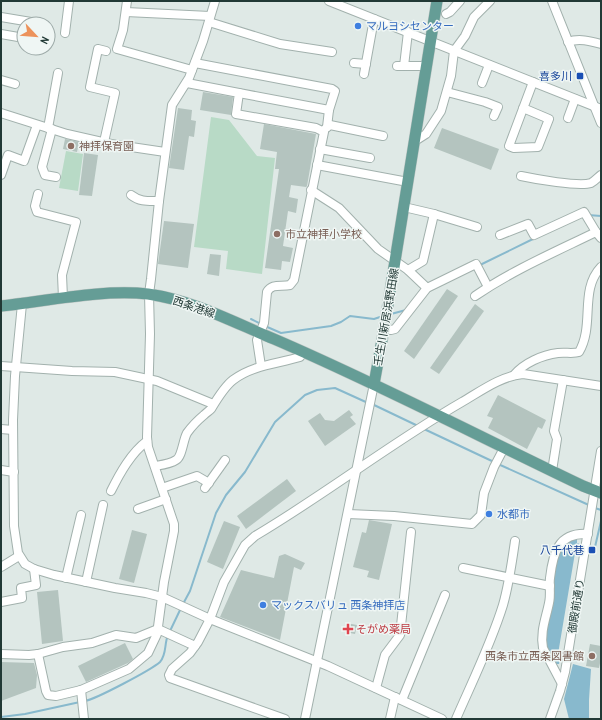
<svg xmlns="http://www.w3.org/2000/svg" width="602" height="720" viewBox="0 0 602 720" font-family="'Archivo Narrow','Noto Sans JP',sans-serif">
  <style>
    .green { fill: #b8dac6 }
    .water { fill: #88b9cd }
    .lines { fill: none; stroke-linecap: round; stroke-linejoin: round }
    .stream { stroke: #88b9cd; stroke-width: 2 }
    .building { fill: #b4c4bf }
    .minor-casing { stroke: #a2b1ad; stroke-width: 10 }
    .major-casing { stroke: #bcc4c2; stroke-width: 12 }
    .minor { stroke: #fff; stroke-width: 8 }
    .major { stroke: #659d96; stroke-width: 11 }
    .shop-dot { fill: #3f7fe0; stroke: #eff6f4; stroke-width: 1.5 }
    .transit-dot { fill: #1a4fb4; stroke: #eff6f4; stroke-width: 1.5 }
    .education-dot { fill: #8d6e63; stroke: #eff6f4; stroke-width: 1.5 }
    .health-dot { fill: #e0444e; stroke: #eff6f4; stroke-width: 1.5 }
    .labels { text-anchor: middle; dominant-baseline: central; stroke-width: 3; stroke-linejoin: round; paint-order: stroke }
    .shop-label { font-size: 11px; fill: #366cbe; stroke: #eff6f4; text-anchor: start }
    .transit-label { font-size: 11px; fill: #164399; stroke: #eff6f4; text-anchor: end }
    .education-label { font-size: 11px; fill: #785e54; stroke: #eff6f4; text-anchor: start }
    .street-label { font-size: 11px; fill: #213935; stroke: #eff6f4 }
    .health-label { font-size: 11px; fill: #be3a42; stroke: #eff6f4; text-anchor: start }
  </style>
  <rect width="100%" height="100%" fill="#dfe9e6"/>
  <g class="green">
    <polygon points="211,117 229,120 257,156 275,158 262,274 226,269 228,251 194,247"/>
    <polygon points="66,151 83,154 78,191 59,188"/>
  </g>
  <g class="water">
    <polygon points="572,539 577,539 577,543 580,544 580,547 576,547 557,660 560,661 559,664 555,664 546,644 546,633 554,601 554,575 559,554 563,546"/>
    <polygon points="573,664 591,669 589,700 589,719 569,719 564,699"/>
  </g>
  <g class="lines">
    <g class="stream">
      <polyline points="588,215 601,216"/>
      <polyline points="480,265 535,238"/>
      <polyline points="391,314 406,310"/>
      <polyline points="251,319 261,324"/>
      <polyline points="265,326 281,333 331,326 341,322 350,316 374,319 383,316"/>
      <polyline points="372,404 418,426"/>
      <polyline points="424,429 494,462"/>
      <polyline points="498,464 591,506"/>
      <polyline points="595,508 601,510"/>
      <polyline points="588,546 595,547 601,521"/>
      <polyline points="183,604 190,591 216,513 226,495 245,472 275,422 305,395 317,390 335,388 368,403"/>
      <polyline points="170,631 181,608"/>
      <path d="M85 701C96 699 151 670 160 662 167 654 164 644 168 635"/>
      <polyline points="1,717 25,714 80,702"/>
    </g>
  </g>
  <g class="building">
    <polygon points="203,92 233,97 231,115 200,110"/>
    <polygon points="178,108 192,110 191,120 196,121 194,137 189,136 184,170 169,168"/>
    <polygon points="264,124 316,134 307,186 306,187 291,185 289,197 298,199 296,213 288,211 283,246 293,248 290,262 282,261 281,270 265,268 279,169 275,169 277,152 260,149"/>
    <polygon points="442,128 499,149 491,170 434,148"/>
    <polygon points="65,139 79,142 77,152 63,149"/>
    <polygon points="84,153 98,155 92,196 79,195"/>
    <polygon points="164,221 194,224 188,268 158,264"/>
    <polygon points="210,254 221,255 219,276 207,274"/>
    <polygon points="447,289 458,296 414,359 404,351"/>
    <polygon points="475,304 484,311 439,374 430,368"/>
    <polygon points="498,395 546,420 542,429 538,427 527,449 488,428 493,418 487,416"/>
    <polygon points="349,410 353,415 350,417 356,424 325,446 308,421 320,413 325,420 334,421"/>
    <polygon points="287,479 296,491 246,529 237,516"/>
    <polygon points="369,520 392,524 379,580 367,577 369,571 353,567 362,532 366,533"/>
    <polygon points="224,521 240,527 223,569 207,562"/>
    <polygon points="132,530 147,534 134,583 119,579"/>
    <polygon points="285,554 305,563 301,570 294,567 280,640 220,617 241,570 274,578 279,556"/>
    <polygon points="58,590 63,641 42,644 37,592"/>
    <polygon points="346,623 357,625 355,634 345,632"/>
    <polygon points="125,643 133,659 128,663 86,682 78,666"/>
    <polygon points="590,644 601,646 601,658 599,668 586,666"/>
    <polygon points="1,662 34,663 37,675 36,688 1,701"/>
  </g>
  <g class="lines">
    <g class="minor-casing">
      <g id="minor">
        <polyline points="127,1 123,30 117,49 192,70"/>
        <polyline points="329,1 601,109"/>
        <polyline points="552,1 601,123"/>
        <polyline points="126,12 210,16"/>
        <polyline points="446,14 450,12 460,1"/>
        <polyline points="1,17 31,22 31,24"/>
        <polyline points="209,22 280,44 332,52"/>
        <polyline points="65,33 69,1"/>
        <polyline points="1,34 24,38"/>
        <path d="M568 42C579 38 590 41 601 44"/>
        <polyline points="195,63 332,89 335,91 329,110 327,127"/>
        <polyline points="354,63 366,64"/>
        <polyline points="397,66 427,66"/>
        <polyline points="404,66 408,32"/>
        <polyline points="364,74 374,19"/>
        <polyline points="1,80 15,84"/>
        <path d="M187 83 239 93 236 114 316 128 324 132 294 280 290 285C281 287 272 283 267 292L264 323 257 340 261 366"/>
        <polyline points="482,83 489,65"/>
        <polyline points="447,92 485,102 498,107 494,116"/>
        <polyline points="239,93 329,110"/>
        <polyline points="523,108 549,119 538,147 514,148 509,146 533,82"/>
        <polyline points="1,113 67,134 111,144 165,152"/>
        <polyline points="568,118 575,99"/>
        <polyline points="48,128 58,73"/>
        <polyline points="52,129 42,167 45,175 56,177"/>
        <polyline points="325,129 330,125 383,136"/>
        <polyline points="415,141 426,134 441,111 451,76 454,51 465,36 474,17 490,1"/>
        <polyline points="104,142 115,93 90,87 98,49 106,51"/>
        <polyline points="320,149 370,158"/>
        <polyline points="317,165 408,182"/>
        <polyline points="1,175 8,155 24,161 37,125"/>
        <path d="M521 176C535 179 579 187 591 183 595 181 598 177 601 175"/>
        <polyline points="311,190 339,208 378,249 408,270 427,288"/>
        <polyline points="38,194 35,206 37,212 76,222 62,275 63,298"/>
        <path d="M131 195C140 202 148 201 159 201"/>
        <polyline points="404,207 434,214 477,227"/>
        <polyline points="500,235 528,224 534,235 584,212 596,232 601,238"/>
        <polyline points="408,270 423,261 434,214"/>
        <path d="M475 296C513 270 555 252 596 232"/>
        <polyline points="22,304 15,376 13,420 14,526 18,553 25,564 34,569 54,575 115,588 146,593 162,597 210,619 328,666 442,719"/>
        <polyline points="384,329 391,330 395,329 427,288 476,264 488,287"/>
        <polyline points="1,366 72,371 115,372 157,381 213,404"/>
        <path d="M514 375C524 363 542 355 558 353 565 352 573 354 579 352 595 325 579 290 601 267"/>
        <polyline points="1,429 13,430"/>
        <path d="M155 466C161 465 170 464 176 460 182 457 183 440 187 433 192 426 198 420 204 415 206 413 209 411 211 409 217 399 224 387 233 380 253 365 277 364 300 357L303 352"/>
        <polyline points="1,470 14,472"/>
        <polyline points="552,471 557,439 554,431 563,380"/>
        <polyline points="162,488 197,476 209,483"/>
        <polyline points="205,488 225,460"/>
        <path d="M111 491C120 473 131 453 147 441"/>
        <polyline points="138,509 166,499"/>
        <polyline points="348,514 394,516 472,524 481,515 484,493 494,467 504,448"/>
        <polyline points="1,567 19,556"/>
        <polyline points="463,568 550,586"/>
        <polyline points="66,578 81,515"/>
        <polyline points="86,582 103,505"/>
        <polyline points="1,602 22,598 21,588 36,585 34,569"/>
        <polyline points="1,654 29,655 38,654 63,647 92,643 116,635 136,638 158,629 195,646"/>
        <polyline points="38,654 46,691 48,695 56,696 81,690 129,669 148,653 157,634 164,582 174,531 174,524 148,447 147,437 150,334 149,294 151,279 159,201 172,105 189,78 203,41 215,1"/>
        <path d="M562 684 543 648C540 632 546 618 549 603 551 595 549 586 550 578 553 553 558 532 588 534"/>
        <polyline points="376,688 385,655 400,635 411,532"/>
        <polyline points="81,690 84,719"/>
        <polyline points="402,700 445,595"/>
        <path d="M285 719 170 678 169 675 172 669 190 653 198 642 210 619 224 582 245 545 255 536C326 494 391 443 462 402 481 391 501 376 523 374L601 386"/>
        <polyline points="305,719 374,384"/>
        <polyline points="390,719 395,697"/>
        <path d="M456 719C472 682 491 644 503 605 509 584 512 562 515 541"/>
        <polyline points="550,719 560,691 565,672 601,451"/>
      </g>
    </g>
    <g class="major-casing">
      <g id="major">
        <path d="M1 306C47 301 102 289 148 294 192 300 233 322 274 339 379 384 480 437 583 486L601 493"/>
        <polyline points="374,384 384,329 437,1"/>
      </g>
    </g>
    <use href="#minor" class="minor"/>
    <use href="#major" class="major"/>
  </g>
  <g class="shop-dot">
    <circle cx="358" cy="26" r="4"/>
    <circle cx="489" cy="514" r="4"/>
    <circle cx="263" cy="605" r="4"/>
  </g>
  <g class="transit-dot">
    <rect x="576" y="72" width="8" height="8" rx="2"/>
    <rect x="588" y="546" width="8" height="8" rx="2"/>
  </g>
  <g class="education-dot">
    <circle cx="71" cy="146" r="4"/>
    <circle cx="277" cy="234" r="4"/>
    <circle cx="592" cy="656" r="4"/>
  </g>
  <path class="health-dot" d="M346 623h4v4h4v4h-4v4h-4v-4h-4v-4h4z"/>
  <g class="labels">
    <g class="shop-label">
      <text x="366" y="26">マルヨシセンター</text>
      <text x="497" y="514">水都市</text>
      <text x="271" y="605">マックスバリュ 西条神拝店</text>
    </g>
    <g class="transit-label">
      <text x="572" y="76">喜多川</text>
      <text x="584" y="550">八千代巷</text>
    </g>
    <g class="education-label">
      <text x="79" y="146">神拝保育園</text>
      <text x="285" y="234">市立神拝小学校</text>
      <text x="584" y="656" text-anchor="end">西条市立西条図書館</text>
    </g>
    <g class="street-label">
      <text transform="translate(194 307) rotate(19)">西条港線</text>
      <text transform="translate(386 317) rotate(-80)">壬生川新居浜野田線</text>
      <text transform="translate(576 606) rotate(-81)">御殿前通り</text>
    </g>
    <g class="health-label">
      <text x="356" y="629">そがめ薬局</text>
    </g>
  </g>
  <rect width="602" height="720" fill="none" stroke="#213935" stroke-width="4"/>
  <g transform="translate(36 36) rotate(116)"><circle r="19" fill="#eff6f4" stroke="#9daaa8"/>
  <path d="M0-3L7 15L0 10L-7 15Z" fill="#ec925b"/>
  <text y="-6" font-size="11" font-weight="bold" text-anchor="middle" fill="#213935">N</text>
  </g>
</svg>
